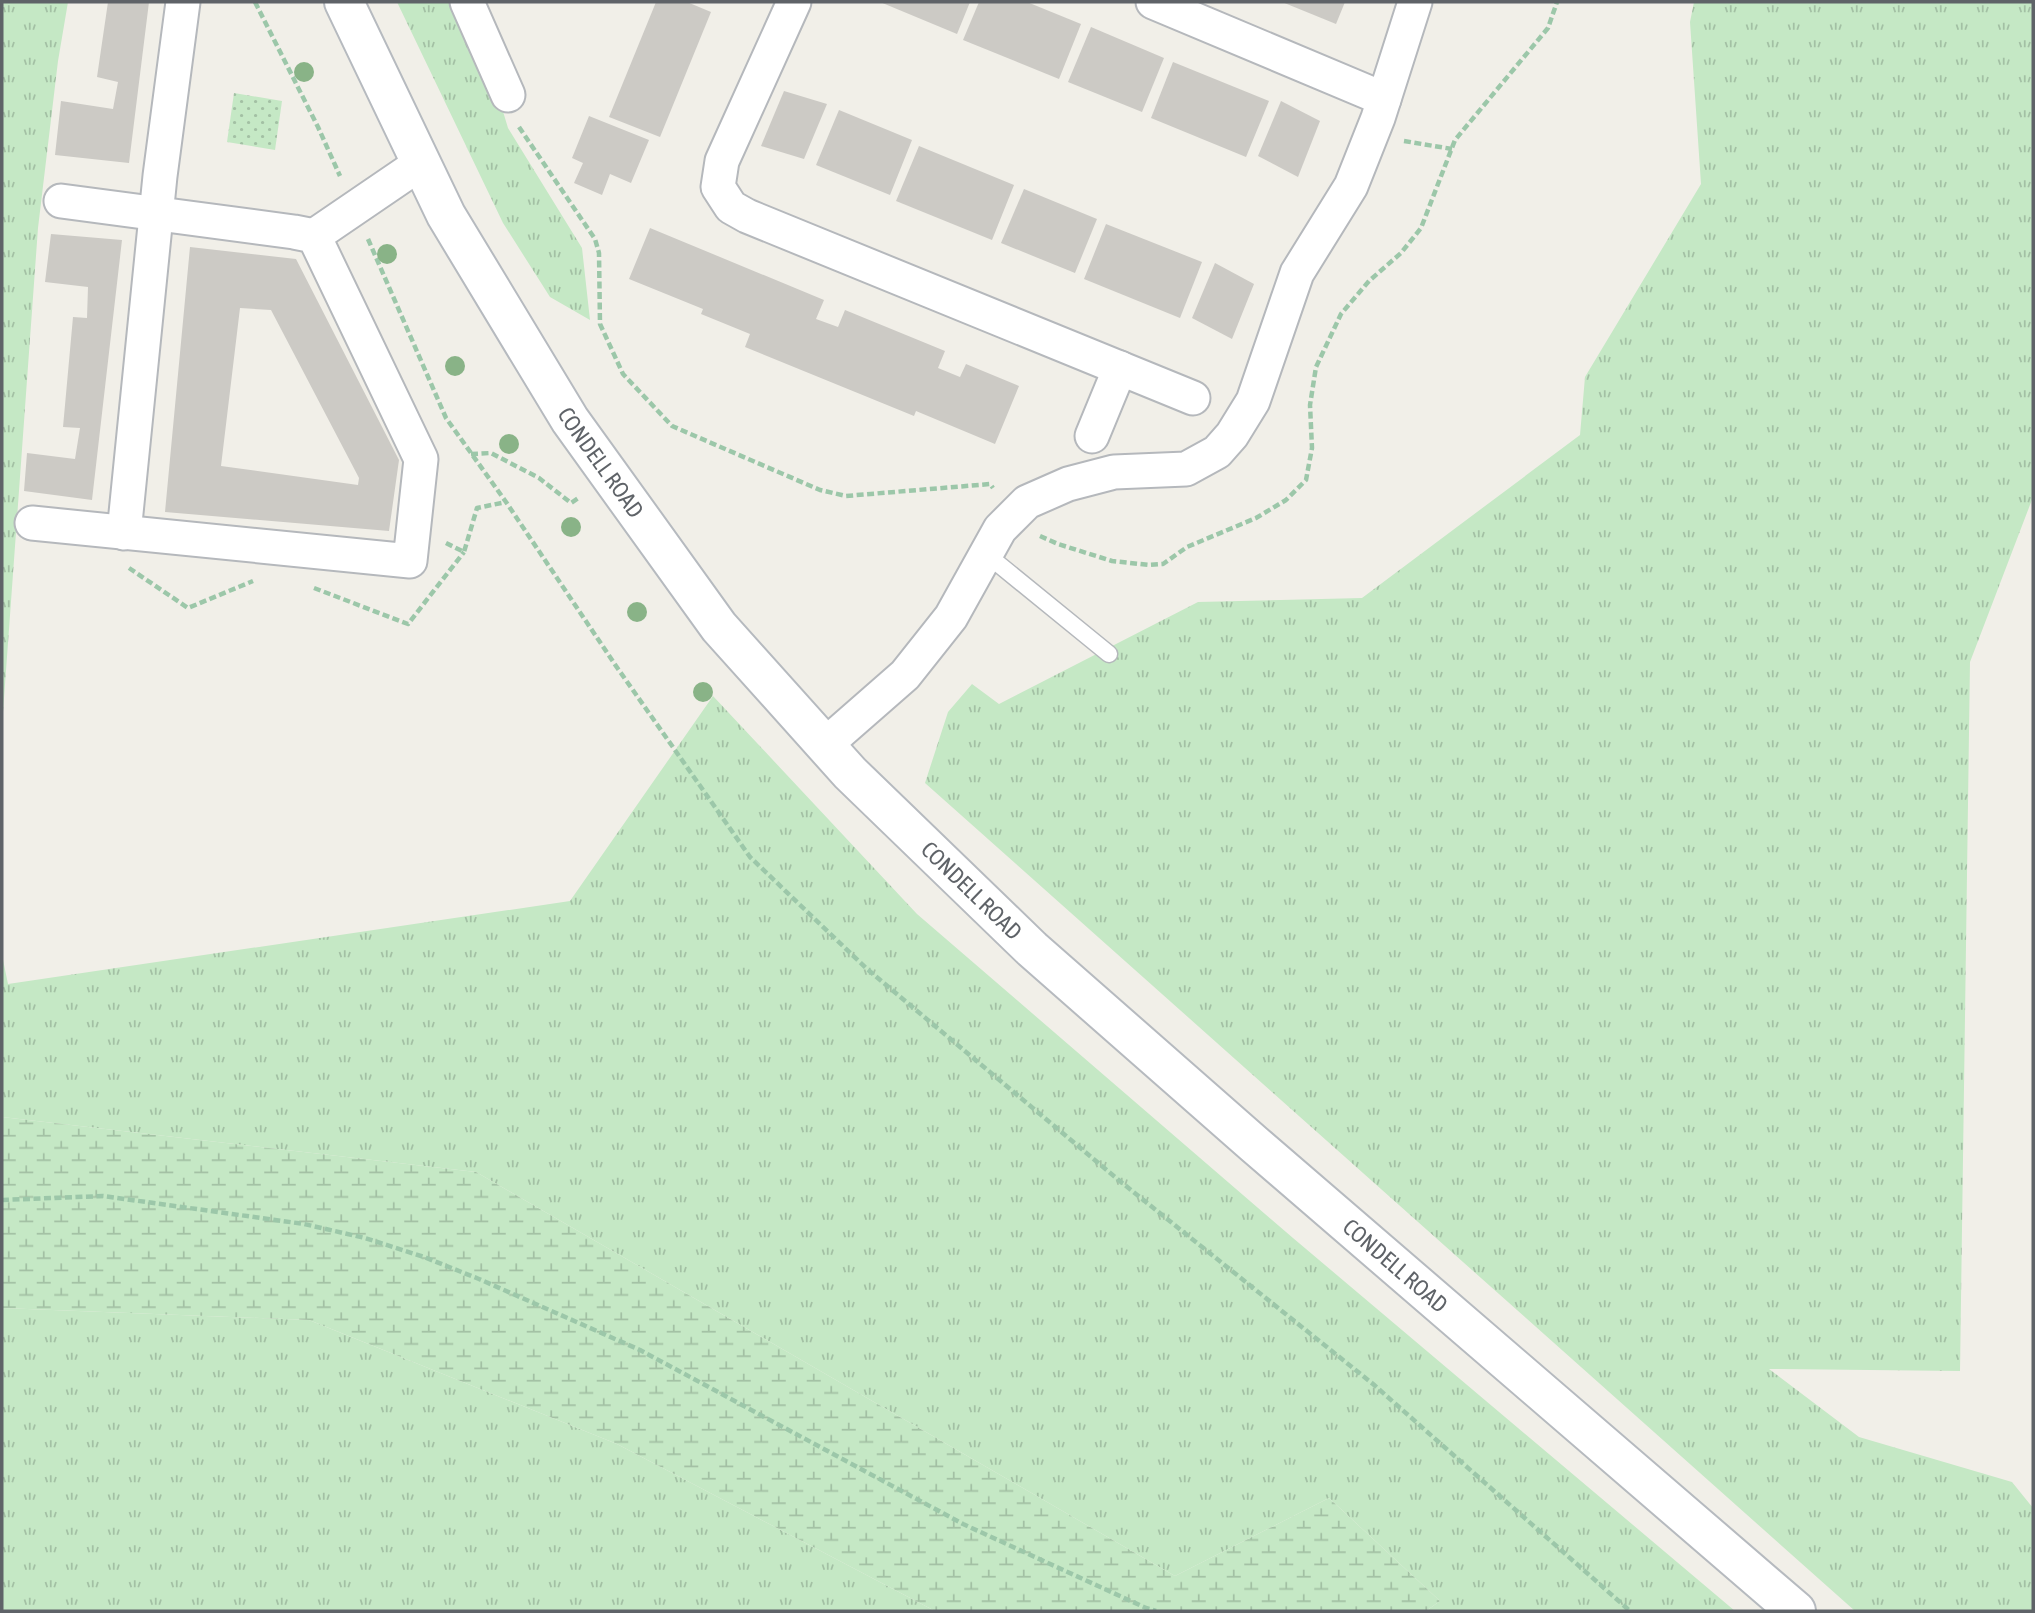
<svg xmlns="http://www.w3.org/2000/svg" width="2035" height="1613" viewBox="0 0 2035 1613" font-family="'Asap Condensed',sans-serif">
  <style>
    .grass { fill: url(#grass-tufts) }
    .wetland { fill: url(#wetland-marsh) }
    .park { fill: url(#park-dots) }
    .building { fill: #cccac5; fill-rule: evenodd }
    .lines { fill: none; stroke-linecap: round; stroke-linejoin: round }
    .service-casing { stroke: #b5b8bc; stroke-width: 19 }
    .minor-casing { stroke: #b5b8bc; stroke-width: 37 }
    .secondary-casing { stroke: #b6babf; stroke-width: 42 }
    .path { stroke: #9cc7a9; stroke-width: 4.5; stroke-dasharray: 7 3.5; stroke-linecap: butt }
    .service { stroke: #fff; stroke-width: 16 }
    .minor { stroke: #fff; stroke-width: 33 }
    .secondary { stroke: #fff; stroke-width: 38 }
    .tree { fill: #89b387 }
    .labels { text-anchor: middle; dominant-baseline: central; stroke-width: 5; stroke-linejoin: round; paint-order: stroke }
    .street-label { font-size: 23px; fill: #5f6368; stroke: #fff }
  </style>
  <defs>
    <pattern id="grass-tufts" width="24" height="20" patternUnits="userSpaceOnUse" patternTransform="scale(1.75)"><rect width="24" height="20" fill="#c5e8c5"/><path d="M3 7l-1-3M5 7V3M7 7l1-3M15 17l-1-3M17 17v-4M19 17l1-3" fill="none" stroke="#a3c0a4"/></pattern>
    <pattern id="wetland-marsh" width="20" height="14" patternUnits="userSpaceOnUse" patternTransform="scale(1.75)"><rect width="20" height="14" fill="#c5e8c5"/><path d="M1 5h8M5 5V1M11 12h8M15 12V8" fill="none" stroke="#a3c0a4"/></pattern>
    <pattern id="park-dots" width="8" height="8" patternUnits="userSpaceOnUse" patternTransform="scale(1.75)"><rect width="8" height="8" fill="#c5e8c5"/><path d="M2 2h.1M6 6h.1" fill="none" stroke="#a3c0a4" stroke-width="1.8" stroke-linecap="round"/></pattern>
  </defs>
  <rect width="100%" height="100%" fill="#f1efe8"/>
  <g class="grass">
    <polygon points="2,2 68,2 58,61 38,228 2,726"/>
    <polygon points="397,2 470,2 508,128 582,248 590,320 550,297 503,223"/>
    <polygon points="1694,2 2033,2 2033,497 1970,662 1960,1371 1769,1369 1859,1437 2012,1482 2033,1508 2033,1611 1855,1611 925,783 948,712 972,684 999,704 1198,602 1362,598 1580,435 1585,377 1701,184 1690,22"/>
    <polygon points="713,696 917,914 1293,1238 1735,1611 1426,1611 1440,1601 1329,1498 1175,1576 476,1172 2,1117 2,955 8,984 570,901"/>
    <polygon points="2,1308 309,1320 617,1444 935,1611 2,1611"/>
  </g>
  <polygon class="wetland" points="2,1117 476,1172 1175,1576 1329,1498 1440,1601 1426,1611 935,1611 617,1444 309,1320 2,1308"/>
  <polygon class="park" points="234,93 282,101 275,150 227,142"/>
  <g class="building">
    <polygon points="108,2 149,2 129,163 55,155 61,101 113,109 118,82 97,77"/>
    <polygon points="656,2 687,2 711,12 660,137 609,117"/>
    <polygon points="880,2 970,2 957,34"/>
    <polygon points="979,2 1027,2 1081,24 1059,79 963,40"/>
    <polygon points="1282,2 1345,2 1336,24"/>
    <polygon points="1091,27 1164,58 1142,112 1068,82"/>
    <polygon points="1173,62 1269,101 1246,157 1151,118"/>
    <polygon points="784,91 827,104 804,159 761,146"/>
    <polygon points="1281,101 1320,121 1298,177 1258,156"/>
    <polygon points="839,110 912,140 890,195 816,165"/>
    <polygon points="589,116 649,140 631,183 610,174 602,195 574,183 583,163 572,158"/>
    <polygon points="919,146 1014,185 992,240 896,201"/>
    <polygon points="1024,189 1097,219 1075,273 1001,243"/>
    <polygon points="1106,224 1202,262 1180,318 1084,279"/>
    <polygon points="650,228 824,300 816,319 838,327 845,310 945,351 938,368 960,377 966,364 1019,386 995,444 916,411 914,416 745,347 750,334 701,314 703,309 629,279"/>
    <polygon points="51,234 122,240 92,500 24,491 27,453 75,459 80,428 63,427 73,317 87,318 88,287 45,282"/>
    <path d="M190 247 296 259 399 460 389 531 165 512ZM240 308 271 310 359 478 358 485 221 466Z"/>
    <polygon points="1215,263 1254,284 1232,339 1192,318"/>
  </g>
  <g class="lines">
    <g class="service-casing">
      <polyline id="service" points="985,553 1109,654"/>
    </g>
    <g class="minor-casing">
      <g id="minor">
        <polyline points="467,2 508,95"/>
        <polyline points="794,2 722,161 718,187 731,207 747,216 1193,398"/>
        <polyline points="1153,2 1384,99"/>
        <polyline points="314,236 421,163"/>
        <polyline points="1092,436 1120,368"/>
        <polyline points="32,523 410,561 421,459 314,236 294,232 61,201"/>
        <polyline points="124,533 160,176 183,2"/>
        <polyline points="825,745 905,675 951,617 1000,529 1027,502 1068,484 1114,472 1186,469 1217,452 1232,435 1253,401 1297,273 1351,186 1378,118 1415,2"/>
      </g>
    </g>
    <g class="secondary-casing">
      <g id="secondary">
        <path id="s1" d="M344 2 446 215 570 420 719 627 850 773 1032 949 1254 1144 1796 1611"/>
      </g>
    </g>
    <g class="path">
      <polyline points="255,2 318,127 340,176"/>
      <polyline points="519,127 595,239 599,253 600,324 623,374 672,426 820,490 846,496 990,484 993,488"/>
      <polyline points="1404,141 1452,149"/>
      <polyline points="368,239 446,418 506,502 616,666 750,857 867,969 1121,1182 1373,1384 1630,1611"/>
      <polyline points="471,454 491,453 539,478 571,503 580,497"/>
      <polyline points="1040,536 1058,544 1112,561 1149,565 1163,564 1187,547 1256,518 1286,500 1306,480 1312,448 1310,405 1316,367 1341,314 1369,281 1401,253 1421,228 1455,140 1548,28 1557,2"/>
      <polyline points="446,543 464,552 477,508 506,502"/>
      <polyline points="129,568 188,608 253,581"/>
      <polyline points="314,588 408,624 464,552"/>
      <polyline points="2,1200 103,1196 304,1224 365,1238 424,1257 479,1279 640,1350 963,1524 1146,1608 1156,1611"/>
    </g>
    <use href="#service" class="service"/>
    <use href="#minor" class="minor"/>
    <use href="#secondary" class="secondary"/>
  </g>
  <g class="tree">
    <circle cx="304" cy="72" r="10"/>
    <circle cx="387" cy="254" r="10"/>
    <circle cx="455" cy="366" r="10"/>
    <circle cx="509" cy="444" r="10"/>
    <circle cx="571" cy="527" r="10"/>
    <circle cx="637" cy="612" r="10"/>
    <circle cx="703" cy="692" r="10"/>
  </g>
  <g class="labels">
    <g class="street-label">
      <text stroke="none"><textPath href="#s1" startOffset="528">CONDELL ROAD</textPath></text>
      <text stroke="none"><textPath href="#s1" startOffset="1096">CONDELL ROAD</textPath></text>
      <text stroke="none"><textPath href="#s1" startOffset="1662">CONDELL ROAD</textPath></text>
    </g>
  </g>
  <rect width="2035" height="1613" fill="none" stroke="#5f6368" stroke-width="7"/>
</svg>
